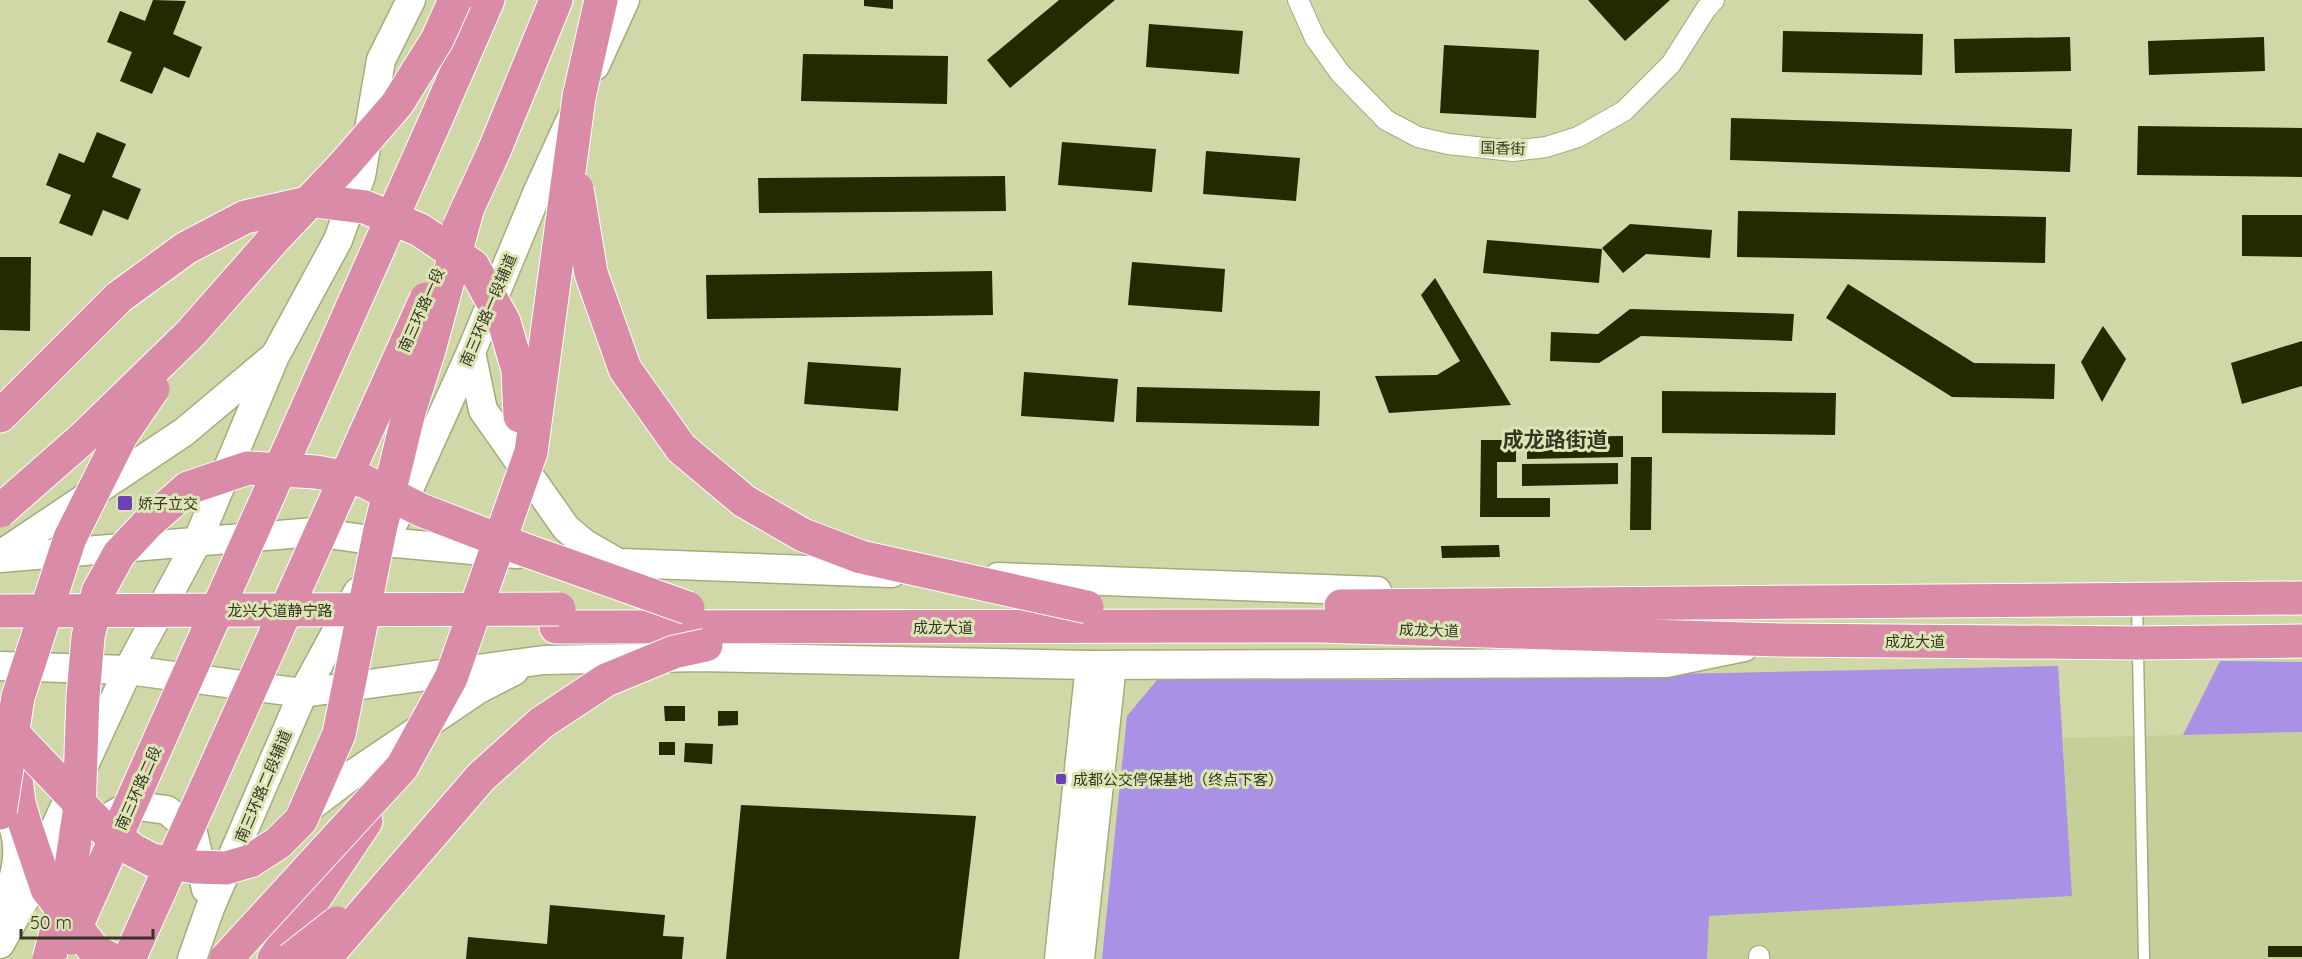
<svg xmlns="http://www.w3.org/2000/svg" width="2302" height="959" viewBox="0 0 2302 959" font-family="Quicksand,'Noto Sans SC',sans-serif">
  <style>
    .built { fill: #c5cf97 }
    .green { fill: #a992e5 }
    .building { fill: #242900 }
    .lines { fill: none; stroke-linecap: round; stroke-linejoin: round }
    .lane-casing { stroke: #a4ab7d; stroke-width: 13 }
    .street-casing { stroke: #a4ab7d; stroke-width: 22 }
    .secondary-casing { stroke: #a4ab7d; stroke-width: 31 }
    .highway-casing { stroke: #fff; stroke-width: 35 }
    .lane { stroke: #fff; stroke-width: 10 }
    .street { stroke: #fff; stroke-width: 20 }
    .secondary { stroke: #fff; stroke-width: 28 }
    .highway { stroke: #d98ba8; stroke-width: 33 }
    .highway-bridge-casing { stroke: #fff; stroke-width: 35; stroke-linecap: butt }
    .highway-bridge { stroke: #d98ba8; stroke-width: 33 }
    .poi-dot { fill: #6b40b8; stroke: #dde5b5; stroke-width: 2 }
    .labels { text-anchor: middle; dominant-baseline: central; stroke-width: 6; stroke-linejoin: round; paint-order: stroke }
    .street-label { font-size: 15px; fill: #343724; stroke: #dde5b5 }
    .poi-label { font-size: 15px; fill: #343724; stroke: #dde5b5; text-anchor: start }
    .district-label { font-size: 21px; font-weight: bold; fill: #343724; stroke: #dde5b5 }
  </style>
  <rect width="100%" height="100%" fill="#d0d8a8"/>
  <polygon class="built" points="2302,732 2302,959 1707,959 1708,916 2072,896 2063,738"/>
  <g class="green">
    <polygon points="2220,661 2302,662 2302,732 2183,735"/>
    <polygon points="2058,666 2072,896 1709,916 1707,959 1102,959 1127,716 1157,680 1389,680"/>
  </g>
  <g class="building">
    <polygon points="153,0 186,1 173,34 202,47 189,78 164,67 152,94 120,81 132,52 107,42 120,11 145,21"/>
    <polygon points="864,0 893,0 893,9 864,6"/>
    <polygon points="1059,0 1115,0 1010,88 987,60"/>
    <polygon points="1588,0 1670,0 1625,41"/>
    <polygon points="1149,24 1243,31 1239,74 1146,67"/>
    <polygon points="1783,31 1923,34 1922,75 1782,72"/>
    <polygon points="2070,37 2071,71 1955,73 1954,39"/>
    <polygon points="2264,37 2265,71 2149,75 2148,41"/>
    <polygon points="1444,45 1539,50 1536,118 1440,113"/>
    <polygon points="803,54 948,56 947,104 801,101"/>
    <polygon points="1731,118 2072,129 2070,172 1730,160"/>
    <polygon points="2138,126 2302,128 2302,177 2137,175"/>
    <polygon points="97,132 126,144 112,177 141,189 128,220 103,210 92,236 59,223 71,195 46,185 59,153 84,163"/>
    <polygon points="1062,142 1156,149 1152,192 1058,185"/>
    <polygon points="1206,151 1300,158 1296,201 1203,194"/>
    <polygon points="1005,176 1006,211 759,213 758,178"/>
    <polygon points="1738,211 2046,217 2045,263 1737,257"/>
    <polygon points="2242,215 2302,215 2302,257 2242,256"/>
    <polygon points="1630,224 1712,230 1710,258 1646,254 1623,273 1602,248"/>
    <polygon points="1487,240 1602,249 1599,283 1483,273"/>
    <polygon points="0,257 31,257 30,331 0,330"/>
    <polygon points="1132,262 1225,269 1222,312 1128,305"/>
    <polygon points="992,271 993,315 707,319 706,275"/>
    <polygon points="1435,278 1511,405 1389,413 1375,376 1437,375 1460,361 1421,295"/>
    <polygon points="1848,284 1974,363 2055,364 2054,399 1952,397 1826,318"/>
    <polygon points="1630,309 1794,314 1792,341 1641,336 1599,363 1550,361 1551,332 1598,334"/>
    <polygon points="2103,326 2126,359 2102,402 2081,362"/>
    <polygon points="2302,341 2302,386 2242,404 2231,363"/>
    <polygon points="808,362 901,368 898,411 804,404"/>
    <polygon points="1024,372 1118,379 1114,422 1021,416"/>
    <polygon points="1137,387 1320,391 1319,426 1136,422"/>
    <polygon points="1662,391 1836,393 1835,435 1662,433"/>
    <polygon points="1623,436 1623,457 1527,459 1527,437"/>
    <polygon points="1481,440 1516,440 1516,462 1497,462 1497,498 1550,498 1550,517 1480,517"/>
    <polygon points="1631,457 1652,457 1651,530 1630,530"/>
    <polygon points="1618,463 1618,484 1522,486 1522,464"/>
    <polygon points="1499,545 1500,557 1442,558 1441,546"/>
    <polygon points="664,706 685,706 685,721 665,721"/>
    <polygon points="718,711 738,711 738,725 718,726"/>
    <rect x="659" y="742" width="16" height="13"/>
    <polygon points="685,743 713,744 712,764 684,762"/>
    <polygon points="741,805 976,816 959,959 726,959"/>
    <polygon points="550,905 665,915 663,936 684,937 682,959 466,959 468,937 547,944"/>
    <rect x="2268" y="946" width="34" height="11"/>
  </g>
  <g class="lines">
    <g class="lane-casing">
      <polyline id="lane" points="2137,602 2144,959"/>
    </g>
    <g class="street-casing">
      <g id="street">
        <polyline points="1298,0 1315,38 1340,73 1386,120 1418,137 1448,144 1513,151 1546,147 1578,137 1624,111 1671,64 1706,9 1714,0"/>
        <polyline points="1759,956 1759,959"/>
      </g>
    </g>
    <g class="secondary-casing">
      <g id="secondary">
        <polyline points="595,66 625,0"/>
        <polyline points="471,352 483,410 566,528 585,544 613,560"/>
        <polyline points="394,522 471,352 538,191 571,119"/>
        <polyline points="0,555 184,432 271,359"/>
        <polyline points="0,558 314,532 385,542 517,554"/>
        <polyline points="569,559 621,563 892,573"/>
        <polyline points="998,577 1377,591"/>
        <polyline points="0,666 128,670 303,693 544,660 699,657 1090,665 1666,663 1744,647"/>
        <polyline points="301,814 356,772 479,689 514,671"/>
        <polyline points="111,816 130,805 167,810 193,833 206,889"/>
        <path d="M3 916C12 883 26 851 10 819"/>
        <polyline points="0,944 34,883 42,856 128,670 197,542 275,356 338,240 361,176 381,60 411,0"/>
        <polyline points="192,959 210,908 303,693 358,592"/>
        <polyline points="1059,959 1090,665"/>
        <polyline points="1080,959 1112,665"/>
      </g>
    </g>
    <g class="highway-casing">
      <g id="highway">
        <polyline points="579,97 601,0"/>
        <polyline points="437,117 488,0"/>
        <polyline points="494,151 556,0"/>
        <polyline points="0,416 119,297"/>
        <polyline points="1341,606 2302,598"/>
        <polyline points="556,627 1320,626 1780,640 2138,643 2302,641"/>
        <polyline points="13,755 19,803 26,827"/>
        <polyline points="274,959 366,821"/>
      </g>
    </g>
    <use href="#lane" class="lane"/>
    <use href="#street" class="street"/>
    <use href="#secondary" class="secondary"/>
    <use href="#highway" class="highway"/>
    <g class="highway-bridge-casing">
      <g id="highway-bridge">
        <polyline points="577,189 591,273 625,369 681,448 744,501 803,535 861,557 1087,607"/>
        <polyline points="459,227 494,151"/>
        <polyline points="119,297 186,248 245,217 316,201 365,207 420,230 473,266 504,322 518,370 520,416"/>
        <polyline points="0,511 82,439 191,333 272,241 344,165 397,104 437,40 455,0"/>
        <polyline points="0,611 559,609"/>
        <polyline points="0,720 105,830 133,850 152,860 195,867 226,868 250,861 278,843 301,820 339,734 380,530 409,412 429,350 468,207"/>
        <polyline points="0,813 18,697 70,538 121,436 153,389"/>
        <polyline points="26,827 47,889 94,950 111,959"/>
        <polyline points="71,938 437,117"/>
        <polyline points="49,959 68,887 79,813 83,696 88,637 98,592 119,554 149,522 188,488 248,468 316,472 364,481 421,510 522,549 688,608"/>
        <polyline points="129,959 426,299"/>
        <polyline points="226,959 402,767 451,678 531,452 579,97"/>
        <polyline points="291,959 337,923"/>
        <polyline points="324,959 481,777 541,723 606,680 674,652 706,645"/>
      </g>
    </g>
    <use href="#highway-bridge" class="highway-bridge"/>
  </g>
  <g class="poi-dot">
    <rect x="117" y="495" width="16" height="16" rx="3"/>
    <rect x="1055" y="773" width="12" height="12" rx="3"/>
  </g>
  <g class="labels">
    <g class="street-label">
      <text transform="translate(1503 148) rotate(2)">国香街</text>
      <text transform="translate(421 310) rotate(-66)">南三环路一段</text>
      <text transform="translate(488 310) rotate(-67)">南三环路一段辅道</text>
      <text x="280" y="610">龙兴大道静宁路</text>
      <text x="943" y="627">成龙大道</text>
      <text transform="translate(1429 630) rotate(2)">成龙大道</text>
      <text x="1915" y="641">成龙大道</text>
      <text transform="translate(263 786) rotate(-67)">南三环路二段辅道</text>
      <text transform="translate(138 788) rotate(-66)">南三环路二段</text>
    </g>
    <g class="poi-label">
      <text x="138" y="503">娇子立交</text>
      <text x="1073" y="779">成都公交停保基地（终点下客）</text>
    </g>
    <g class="district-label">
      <text x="1555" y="439">成龙路街道</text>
    </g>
  </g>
  <path d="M21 929v9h132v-9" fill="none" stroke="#343724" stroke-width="3"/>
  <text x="30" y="929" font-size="18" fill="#343724" stroke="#dde5b5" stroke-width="4.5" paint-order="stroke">50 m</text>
</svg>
